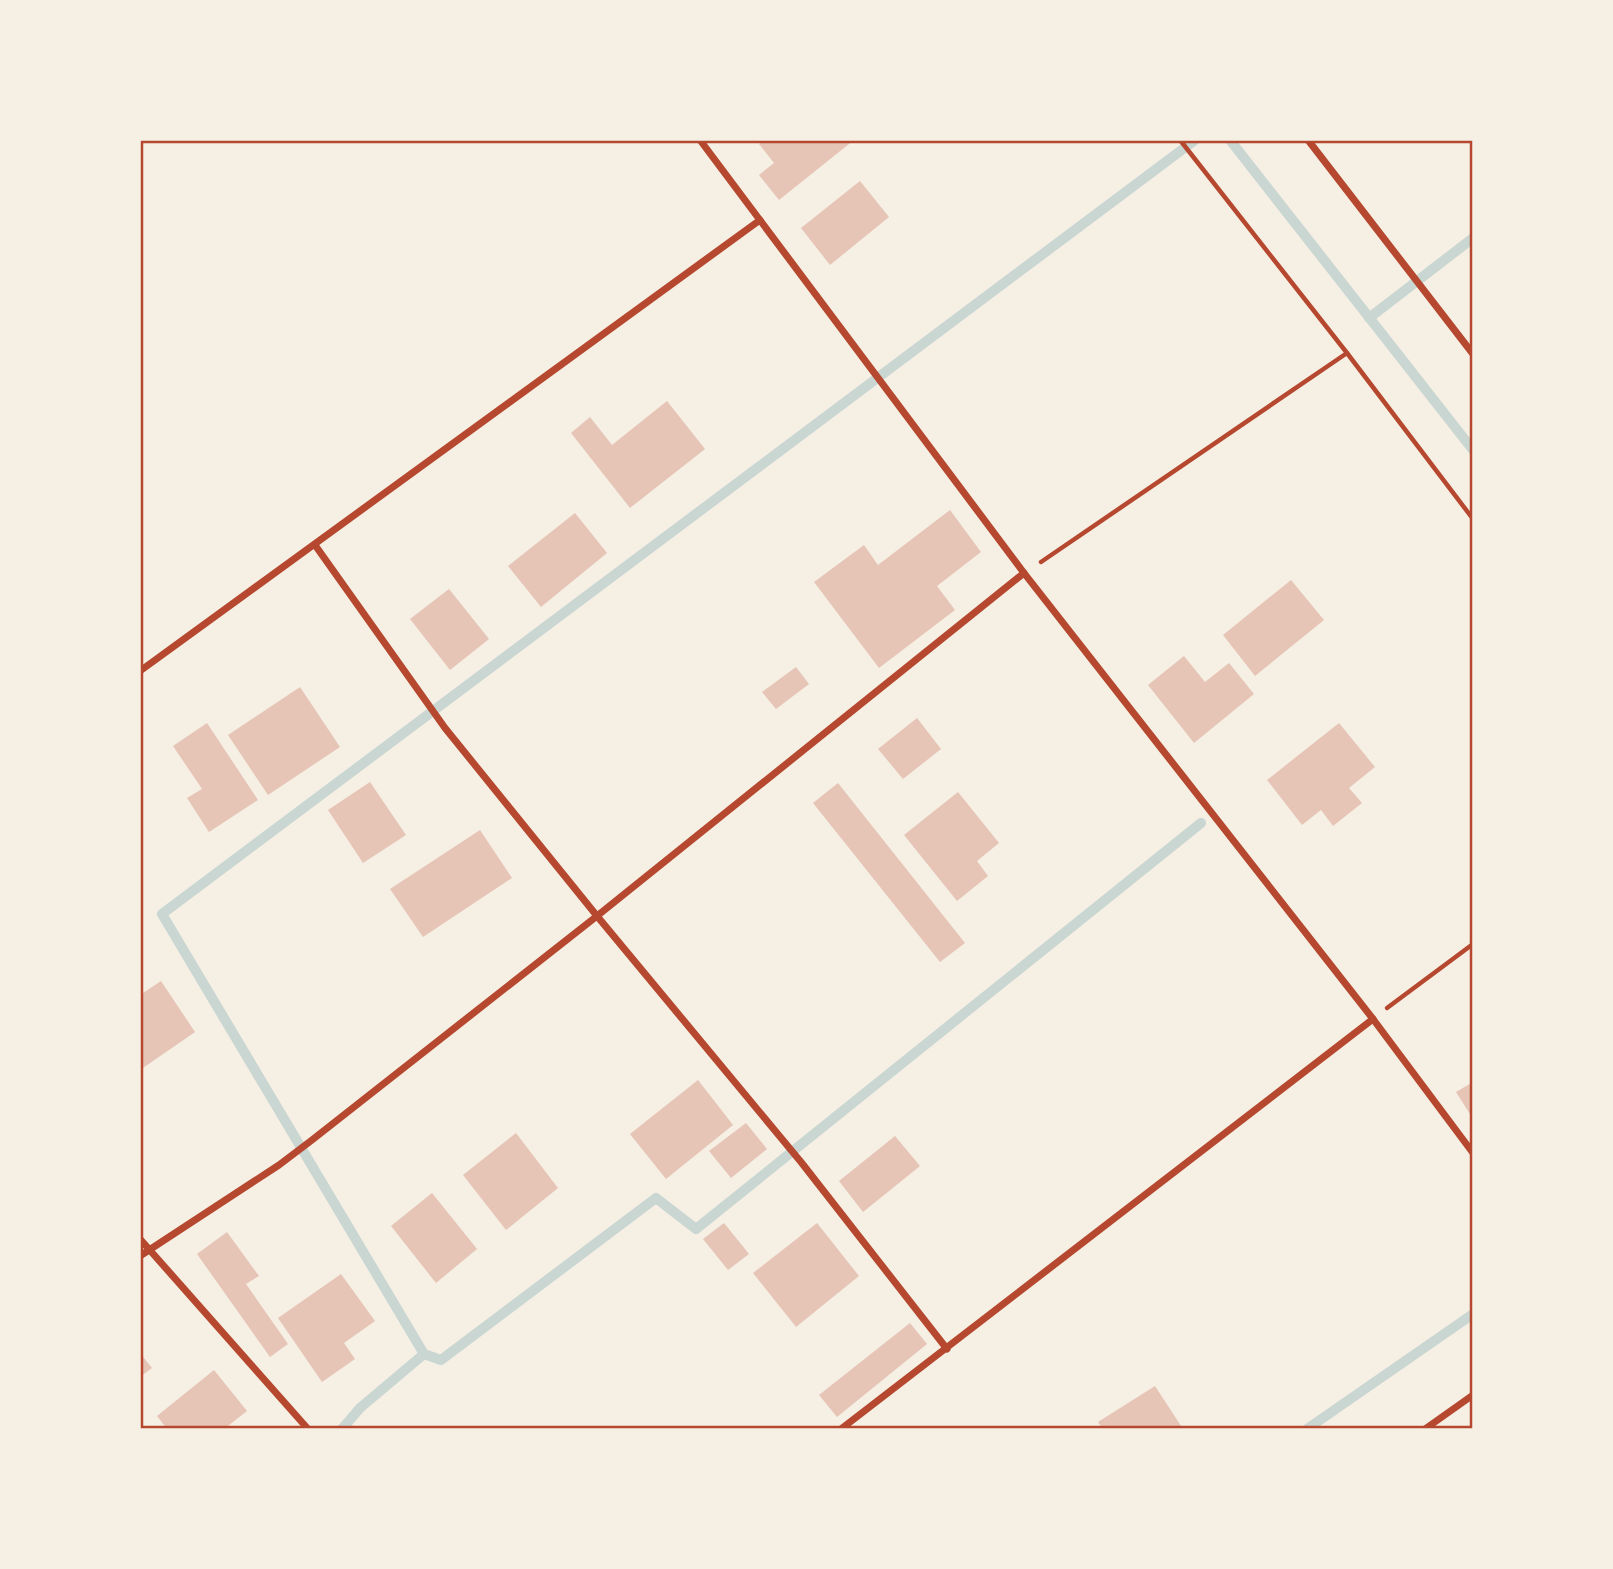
<svg xmlns="http://www.w3.org/2000/svg" width="1613" height="1569" viewBox="0 0 1613 1569" font-family="'Roboto Condensed',sans-serif">
  <style>
    .lines { fill: none; stroke-linecap: round; stroke-linejoin: round }
    .stream { stroke: #c9d6d2; stroke-width: 10 }
    .building { fill: #e6c5b7 }
    .path { stroke: #b5482f; stroke-width: 4.5 }
    .minor { stroke: #b5482f; stroke-width: 7 }
    .neatline { fill: none; stroke: #b5482f; stroke-width: 2.5 }
  </style>
  <rect width="100%" height="100%" fill="#f6efe4"/>
  <g class="lines">
    <g class="stream">
      <polyline points="1230,140 1473,450"/>
      <polyline points="1369,318 1473,238"/>
      <polyline points="424,1354 441,1360 656,1198 696,1229 1201,823"/>
      <polyline points="342,1429 360,1408 424,1354 162,914 1195,140"/>
      <polyline points="1307,1429 1473,1314"/>
    </g>
  </g>
  <g class="building">
    <polygon points="764,140 854,140 779,200 759,175 774,163 759,144"/>
    <polygon points="860,181 889,217 830,265 801,228"/>
    <polygon points="667,401 705,449 630,508 571,433 590,417 612,445"/>
    <polygon points="950,510 981,552 937,586 955,610 879,668 814,582 864,545 878,565"/>
    <polygon points="575,513 607,553 541,607 508,566"/>
    <polygon points="1291,580 1324,620 1255,676 1223,635"/>
    <polygon points="449,589 489,639 450,670 410,619"/>
    <polygon points="1184,656 1205,682 1229,663 1254,694 1194,743 1148,685"/>
    <polygon points="796,667 809,684 776,709 762,692"/>
    <polygon points="300,687 340,747 268,795 228,735"/>
    <polygon points="917,718 941,749 903,779 878,749"/>
    <polygon points="207,723 258,800 209,832 187,798 202,789 173,746"/>
    <polygon points="1339,723 1375,767 1349,788 1362,803 1333,826 1321,810 1302,825 1267,780"/>
    <polygon points="370,782 406,835 363,863 328,810"/>
    <polygon points="838,783 965,943 940,962 813,803"/>
    <polygon points="958,792 999,843 977,861 988,876 957,901 904,835"/>
    <polygon points="480,830 512,878 423,937 390,889"/>
    <polygon points="161,981 195,1032 140,1070 140,995"/>
    <polygon points="698,1080 733,1125 666,1179 630,1134"/>
    <polygon points="1473,1082 1473,1119 1456,1092"/>
    <polygon points="746,1123 767,1149 731,1178 709,1151"/>
    <polygon points="516,1133 558,1188 506,1230 463,1175"/>
    <polygon points="895,1136 920,1166 863,1212 839,1181"/>
    <polygon points="432,1193 477,1249 436,1283 391,1226"/>
    <polygon points="724,1223 749,1254 728,1270 703,1239"/>
    <polygon points="817,1223 859,1276 796,1327 753,1273"/>
    <polygon points="227,1232 259,1276 246,1284 288,1344 270,1357 197,1254"/>
    <polygon points="341,1274 375,1321 344,1343 355,1359 322,1382 278,1318"/>
    <polygon points="910,1323 927,1344 837,1417 819,1395"/>
    <polygon points="140,1353 152,1368 140,1377"/>
    <polygon points="214,1370 247,1411 224,1429 167,1429 157,1416"/>
    <polygon points="1155,1386 1183,1429 1103,1429 1098,1422"/>
  </g>
  <g class="lines">
    <g class="path">
      <polyline points="1180,140 1347,353 1473,519"/>
      <polyline points="1041,562 1347,353"/>
      <polyline points="1387,1008 1473,944"/>
    </g>
    <g class="minor">
      <polyline points="700,140 1024,573 1373,1019 1473,1153"/>
      <polyline points="1308,140 1473,354"/>
      <polyline points="315,545 445,728 597,916 801,1162 947,1349"/>
      <polyline points="140,671 760,220"/>
      <polyline points="140,1239 308,1429"/>
      <polyline points="140,1256 279,1165 312,1140 597,916 1024,573"/>
      <polyline points="841,1429 1373,1019"/>
      <polyline points="1425,1429 1473,1395"/>
    </g>
  </g>
  <rect width="1613" height="1569" fill="none" stroke="#f6efe4" stroke-width="284"/>
  <rect x="142" y="142" width="1329" height="1285" class="neatline"/>
</svg>
